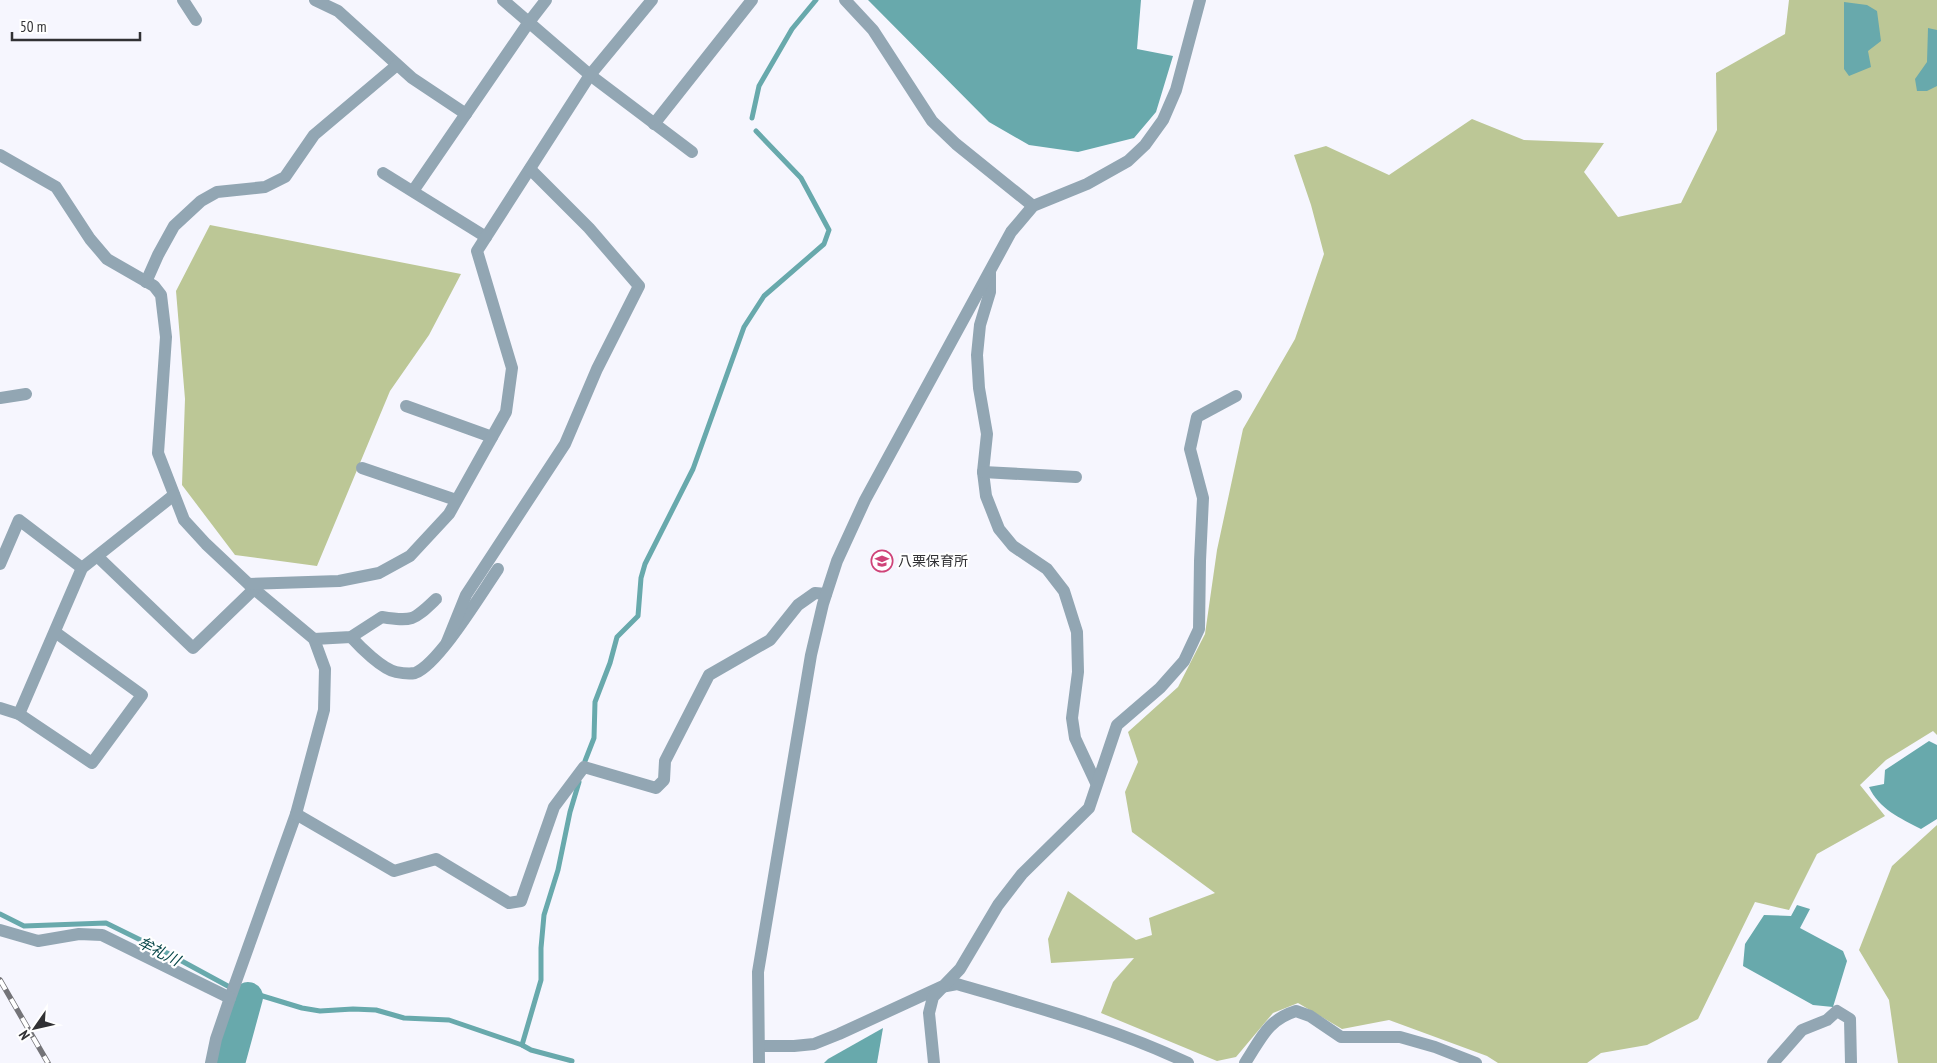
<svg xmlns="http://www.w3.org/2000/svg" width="1937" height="1063" viewBox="0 0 1937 1063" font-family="'PT Sans Narrow','Noto Sans JP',sans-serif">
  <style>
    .forest { fill: #bcc796 }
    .water { fill: #68a9ac }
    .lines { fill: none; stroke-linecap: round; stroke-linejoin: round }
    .stream { stroke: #68a9ac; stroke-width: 5 }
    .river { stroke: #68a9ac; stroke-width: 30 }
    .minor { stroke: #92a6b3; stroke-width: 12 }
    .rail-casing { stroke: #747478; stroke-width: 5.5 }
    .rail { stroke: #fff; stroke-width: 4; stroke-dasharray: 11; stroke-linecap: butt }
    .labels { text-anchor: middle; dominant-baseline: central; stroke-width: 4.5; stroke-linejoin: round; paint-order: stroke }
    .poi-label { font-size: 14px; fill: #313134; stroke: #fff; text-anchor: start }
    .water-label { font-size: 15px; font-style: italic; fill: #064648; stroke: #fff }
  </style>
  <rect width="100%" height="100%" fill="#f6f6fe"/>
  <g class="forest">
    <polygon points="1789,0 1937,0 1937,735 1933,731 1886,760 1860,785 1885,816 1817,854 1789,910 1755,902 1698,1019 1647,1045 1601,1053 1587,1063 1498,1063 1487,1056 1389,1020 1342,1029 1298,1003 1273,1013 1236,1057 1217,1061 1101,1013 1113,982 1134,958 1051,963 1048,939 1068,891 1136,940 1152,935 1149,918 1215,893 1132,832 1125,792 1138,762 1128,732 1178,687 1205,634 1217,550 1243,429 1295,339 1324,254 1311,205 1294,155 1326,146 1389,175 1472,119 1524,140 1604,143 1584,172 1618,217 1681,203 1717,130 1716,73 1785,34"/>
    <polygon points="210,225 461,274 429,335 390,391 317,566 235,555 182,485 185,399 176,291"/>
    <polygon points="1937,825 1937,1063 1898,1063 1889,1000 1859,950 1892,866"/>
  </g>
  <g class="water">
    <polygon points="868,0 1141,0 1137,49 1173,56 1156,112 1134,138 1078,152 1029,145 989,122"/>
    <polygon points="1844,2 1867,5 1877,11 1881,41 1868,51 1871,67 1849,76 1844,69"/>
    <polygon points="1928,28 1937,30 1937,86 1927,91 1917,91 1915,79 1927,62"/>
    <path d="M1929 741 1937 745V819L1921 829C1900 818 1879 809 1869 787L1884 784 1885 770Z"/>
    <polygon points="1797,905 1810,909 1800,928 1843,951 1847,961 1833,1007 1813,1005 1743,966 1745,944 1764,915 1791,916"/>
    <polygon points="883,1028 877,1063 824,1063 828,1059"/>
  </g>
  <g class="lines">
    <g class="stream">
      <polyline points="752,118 759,86 792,29 816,0"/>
      <polyline points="585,761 594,738 595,702 610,663 617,637 638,616 641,578 645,564 693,469 744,327 764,296 824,244 829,230 801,178 756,131"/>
      <polyline points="0,914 24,926 106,923 167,953 248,997 256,994 302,1008 320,1011 353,1009 376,1010 404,1018 449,1020 522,1045 531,1050 572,1061"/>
      <polyline points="522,1045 541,980 541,948 544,915 558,870 570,812 579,782"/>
    </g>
    <polyline class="river" points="230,1063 248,997"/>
    <g class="minor">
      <polyline points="183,0 196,20"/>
      <polyline points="315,0 338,11 412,78 466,114"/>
      <polyline points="503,0 590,75 692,152"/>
      <polyline points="845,0 873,30 932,121 956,144 1033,206"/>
      <polyline points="654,124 752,0"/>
      <polyline points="0,155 56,187 90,239 107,259 154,286 161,295 166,337 158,453 184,520 206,544 254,589 314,639 325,669 324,710 296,814 230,998 216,1039 211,1063"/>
      <polyline points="383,173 486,237"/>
      <polyline points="413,191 529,22 546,0"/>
      <polyline points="990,272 990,292 980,325 977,355 979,388 987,434 983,472 986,496 999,529 1013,546 1047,569 1064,591 1077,632 1078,672 1072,718 1075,738 1096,783"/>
      <polyline points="146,282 158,255 174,226 201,201 217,192 265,187 285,177 314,135 397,65"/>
      <polyline points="0,398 26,394"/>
      <polyline points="406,406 492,437"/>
      <polyline points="362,468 456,500"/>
      <polyline points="983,472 1076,477"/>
      <polyline points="98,557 193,648 254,589"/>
      <polyline points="0,564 19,520 82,568"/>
      <polyline points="249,584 339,581 379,573 410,556 449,514 506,412 512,368 477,251 590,75 652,0"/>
      <path d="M351 637C360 647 382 669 396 672 401 673 410 674 415 673 439 664 482 592 498 569"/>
      <path d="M314 639 351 637 382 617C413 622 414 620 436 599"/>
      <polyline points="447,642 466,595 565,444 597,369 639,286 589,228 530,169"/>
      <polyline points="0,708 19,714 92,763 142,695 55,632"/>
      <polyline points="19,714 82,568 174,495"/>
      <polyline points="296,814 394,871 436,859 509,903 521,901 554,807 584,767 656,788 664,780 665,761 709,675 770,640 798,605 815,593 826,594"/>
      <polyline points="0,930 38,941 79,934 102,935 230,998"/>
      <path d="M759 1046H794L814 1044 839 1034 941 987 957 984C1035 1007 1114 1028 1188 1063"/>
      <polyline points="759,1063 758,972 811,655 823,604 837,561 865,500 1011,232 1033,206 1087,184 1128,161 1145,145 1163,120 1176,90 1200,0"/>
      <polyline points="934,1063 929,1013 933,997 960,969 998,905 1022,874 1089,808 1117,725 1160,688 1184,661 1199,629 1200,561 1203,498 1190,449 1197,417 1236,396"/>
      <path d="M1245 1063C1261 1039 1267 1020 1296 1011L1310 1016 1341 1037H1400L1435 1047 1476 1063"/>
      <polyline points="1773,1063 1802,1030 1827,1020 1837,1011 1850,1019 1851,1063"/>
    </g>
    <g class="rail-casing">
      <polyline id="rail" points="0,980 48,1063"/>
    </g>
    <use href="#rail" class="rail"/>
  </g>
  <defs>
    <g id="school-ring" transform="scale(1.125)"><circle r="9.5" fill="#fff" stroke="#cf4378" stroke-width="1.5"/><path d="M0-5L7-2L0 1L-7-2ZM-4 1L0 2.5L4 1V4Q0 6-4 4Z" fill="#cf4378"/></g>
  </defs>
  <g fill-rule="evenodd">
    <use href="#school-ring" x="882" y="561"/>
  </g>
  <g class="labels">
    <g class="poi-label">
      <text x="898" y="561">八栗保育所</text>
    </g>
    <g class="water-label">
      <text transform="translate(159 951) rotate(27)">牟礼川</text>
    </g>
  </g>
  <g transform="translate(35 1028) rotate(236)" stroke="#ffffff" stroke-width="4" paint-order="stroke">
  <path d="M0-4L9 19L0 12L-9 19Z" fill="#313134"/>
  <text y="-8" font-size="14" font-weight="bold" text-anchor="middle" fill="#313134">N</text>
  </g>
  <path d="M12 32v8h128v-8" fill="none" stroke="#313134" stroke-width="2.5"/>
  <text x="20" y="32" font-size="15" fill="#313134" stroke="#ffffff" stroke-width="4" paint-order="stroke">50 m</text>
</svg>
